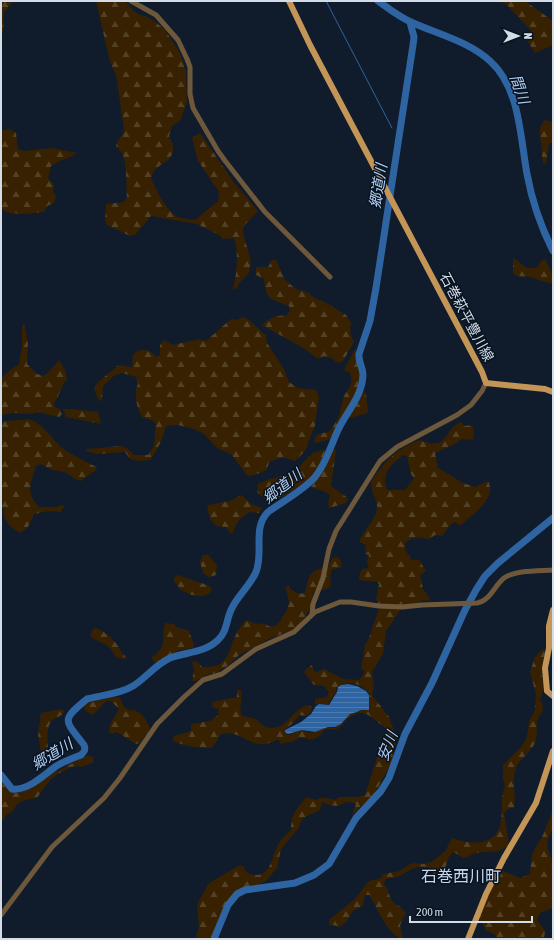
<svg xmlns="http://www.w3.org/2000/svg" width="554" height="940" viewBox="0 0 554 940" font-family="'Asap Condensed','Noto Sans JP',sans-serif">
  <style>
    .forest { fill: url(#forest-firs); fill-rule: evenodd }
    .water { fill: url(#water-rules) }
    .lines { fill: none; stroke-linecap: round; stroke-linejoin: round }
    .stream { stroke: #2e64a1; stroke-width: 1 }
    .river { stroke: #2e64a1; stroke-width: 7 }
    .minor { stroke: #6e583b; stroke-width: 5 }
    .major { stroke: #c39557; stroke-width: 6 }
    .labels { text-anchor: middle; dominant-baseline: central; stroke-width: 3; stroke-linejoin: round; paint-order: stroke }
    .street-label { font-size: 14px; fill: #d4dde7; stroke: #071321 }
    .water-label { font-size: 15px; font-style: italic; fill: #b0ccef; stroke: #071321 }
    .quarter-label { font-size: 16px; fill: #c7d7ec; stroke: #071321 }
  </style>
  <defs>
    <pattern id="forest-firs" width="22" height="20" patternUnits="userSpaceOnUse"><rect width="22" height="20" fill="#372100"/><path d="M5 1l3.5 6h-7zM16 11l3.5 6h-7z" fill="#534125"/></pattern>
    <pattern id="water-rules" width="6" height="5" patternUnits="userSpaceOnUse"><rect width="6" height="5" fill="#2e64a1"/><path d="M0 2.5h6" fill="none" stroke="#4b7aae"/></pattern>
  </defs>
  <rect width="100%" height="100%" fill="#101c2b"/>
  <g class="forest">
    <polygon points="1,1 13,1 4,12 3,32 1,33"/>
    <path d="M96 1H125L136 13 152 19 165 30 180 53 186 72 187 103 180 121 172 126 169 136 173 145V153L168 160 155 169 151 178C156 189 165 209 176 216 181 219 189 219 195 220L218 201 219 192 198 161 192 138 200 133 233 181 258 211 244 226 243 233 251 261 249 273 240 282 236 289H233C237 272 239 255 234 238L222 239 221 236 197 224 151 216 135 235 130 236 107 225 105 221 106 204 124 202 127 197C126 187 127 165 123 155 121 151 118 150 116 145L124 131 117 79 109 58Z"/>
    <polygon points="499,1 525,1 553,21 553,45 535,53 528,42 532,32 507,5"/>
    <path d="M544 120 553 122V143H551L549 144 546 164H543C542 157 542 152 541 145 541 134 537 132 544 120Z"/>
    <path d="M10 129 16 133 18 149 24 151 52 148 77 153C69 159 59 160 51 166L48 178 54 185 53 192 56 196 54 203 47 206 44 212C31 213 12 217 1 209V131Z"/>
    <path d="M513 258C524 263 523 271 538 267L541 261 545 259C549 267 554 275 552 283L545 282 531 277 516 276 513 273Z"/>
    <path d="M272 260H276L285 280 296 289 309 293 314 298 325 302 346 315 351 323 350 332 354 342 343 361 338 363 331 358 324 356 318 359C300 344 282 337 262 325 269 317 277 316 287 315L290 311 289 306C270 298 266 301 264 279L256 275V267H268Z"/>
    <path d="M243 317C252 320 258 330 266 335L267 343 284 369 289 382 298 388 316 390 319 397 315 425 305 451 295 461C292 461 289 458 286 458 280 457 275 460 269 462L267 470 263 472 250 476 246 474 231 454 217 448 204 434 194 429 178 425 166 426C163 439 158 449 150 460L140 461 130 459 125 452 97 454 86 451 87 449 121 446 128 449 134 455H148L154 446 156 424 153 421 142 417C137 408 133 393 138 384L136 377 122 373 115 375 103 386 102 400 99 401 94 389 98 382 119 365 132 367 133 355C141 347 149 349 156 357L160 355V345L164 340 173 345 199 339 206 341 231 319 237 320Z"/>
    <path d="M24 324 28 343 27 364 37 374 43 376 48 373 59 360 65 370 67 379C61 386 60 395 54 403L55 407 61 410 62 414 59 417 37 412 32 414 13 413 1 415V379L5 374 19 364 22 346V327Z"/>
    <path d="M355 349H356C356 356 358 360 360 367 361 374 360 380 359 387L366 394 368 411 366 414C357 414 353 420 344 417L330 439 317 443 314 442C317 428 326 437 332 428 340 417 340 411 343 399 346 390 355 385 350 373L344 370Z"/>
    <polygon points="63,409 73,409 98,412 101,424 66,417"/>
    <path d="M19 420C22 420 28 419 31 420 44 424 51 438 61 447 71 455 84 460 96 467L97 470 90 474 81 481 77 480 65 472 52 470 41 464 36 466C31 483 25 493 39 507H57L60 505 65 506 60 512 48 511 34 514 28 527 20 533C13 529 8 525 5 518 3 513 4 509 1 504V450L2 447 1 426 4 421Z"/>
    <path d="M461 422 464 426 472 425 474 434 473 440 462 439 455 444 435 453 438 468 463 483 475 487 488 481C498 499 471 515 460 526L455 522 451 524 442 536 435 535 429 539C419 537 413 536 405 543V550L412 560H419L426 571 420 575 423 589 429 597V601L422 600 419 603 401 605 399 612 386 631 383 654 372 672 374 687 372 695 389 717 397 738 391 764 375 793 352 815 356 804C346 799 344 805 336 806 332 806 326 803 322 802L320 810 303 818 298 829 281 849 277 868 267 880 258 885 239 890 234 894 228 901 211 939H195L199 928 197 905 208 884 238 866H243L247 873C270 881 270 862 277 847 280 840 286 835 291 830 291 812 297 810 306 797L316 800C321 796 329 799 336 800L339 797H357L365 795 386 730C384 725 379 724 375 720 367 713 361 710 350 717 346 719 344 725 339 728 334 731 329 728 324 730 322 732 321 735 318 737 312 741 307 739 300 737L294 741 281 744 278 739C251 755 245 729 221 734L212 748C198 748 185 746 173 741L174 736 191 731V724L210 721 218 715 219 709 213 708 212 702 237 697V690H241C243 701 238 707 242 716 246 717 251 717 255 719 261 722 263 728 271 728 289 728 293 708 308 705L312 707 311 711 307 716 299 715 294 722 284 730 288 735 302 730 312 733 328 727 335 728 342 724 350 714 357 713 361 710H369L368 703 370 694C362 684 348 679 337 687L336 692 328 704H315V699L327 697 329 692 324 686 314 685 304 672 306 669 312 665 314 671 317 672 324 669 343 679 359 680 364 674V670L361 669 365 645 369 638 380 606 376 599 379 584 377 582 359 580 360 573 362 569 369 568 367 562 369 555 365 554 366 545 359 542C363 530 378 518 377 506 377 501 375 498 373 494 372 490 371 485 371 481 386 461 395 449 420 440 450 452 442 430 461 422ZM403 455 407 456 411 474 414 478 405 490H387C381 472 391 465 403 455Z"/>
    <path d="M333 448 336 450 331 486 348 498 346 503 329 508 328 504 330 495C324 490 318 490 311 487L321 474Z"/>
    <path d="M324 450 325 452C322 459 319 467 314 474 308 482 279 499 270 503L257 492 258 484C262 482 266 480 270 479 277 477 285 476 291 473 307 464 303 454 324 450Z"/>
    <path d="M241 495 244 497 251 504 262 508 259 513 249 512C240 518 236 522 233 533H230L226 527 216 526 210 519 207 506 209 505 230 501Z"/>
    <polygon points="203,555 208,555 217,565 216,575 209,577 203,573 200,562"/>
    <path d="M338 557 341 561V568L332 569 330 577 331 583 330 587 323 590 316 589 313 593 311 606 306 615 300 623 292 630 269 639 239 655 230 664 218 672 207 675 196 681H192L194 670 192 662 197 661 202 667C208 667 215 667 220 664 229 658 230 647 234 639 237 631 241 626 246 620L254 623 264 624 271 627 277 625C287 610 293 606 285 588L288 586C293 591 297 595 305 593 309 577 309 568 328 568L332 558Z"/>
    <path d="M178 575 210 586 212 589C208 601 187 595 180 589 178 586 176 584 173 581L176 576Z"/>
    <path d="M165 623 174 624C178 630 183 628 189 631L194 645 193 648 180 650 155 663 151 658C170 645 160 639 165 623Z"/>
    <path d="M94 628C104 630 112 638 118 646 121 651 122 653 126 657V659C124 659 121 659 119 658 114 657 114 652 110 648 105 642 95 642 90 635Z"/>
    <path d="M543 649 545 653 542 675 543 679 544 688 540 699C547 713 540 710 537 722 536 729 538 736 535 743 530 753 518 760 515 771 512 783 516 795 514 808H510L504 813 509 844C502 854 487 851 476 853 472 854 468 857 464 858L453 852 449 857 443 874 436 878 433 876 432 869C419 862 409 871 398 877 394 878 390 878 386 879L384 884C389 890 388 893 391 899 394 905 403 907 406 913L400 925 403 939C389 937 376 907 370 895H365L363 904 361 907 353 911 346 922 340 927 333 925 329 926V920L356 898 368 882 372 880 380 879 383 874 400 871 410 864 415 863 424 864 431 862 437 858 446 850 452 838C472 845 498 847 501 820 503 809 500 797 505 786L503 778V765L522 746 527 737 529 721 535 710 536 694 530 672 535 657Z"/>
    <path d="M116 697H120C121 702 124 709 130 710 134 711 132 709 136 711 143 714 148 722 150 729L140 743 136 744 117 732 112 734 109 732C109 722 115 717 119 709L111 701H106L95 713 92 715 85 710 84 705 87 703Z"/>
    <path d="M61 709 65 711C62 716 59 716 54 719 45 724 48 741 48 750L45 753 41 751 38 736 41 713Z"/>
    <polygon points="88,755 93,757 93,762 82,767 78,766 71,767 58,774 49,781 37,798 25,800 17,804 12,812 6,815 1,823 1,781 8,790 16,793 24,791 33,787 46,777"/>
    <path d="M553 809V830C542 843 551 854 553 866 554 878 553 896 552 908L540 913 537 919 545 931 544 939H498L494 934 486 930 479 918 491 890 503 871 520 878 530 874 532 854 543 835Z"/>
  </g>
  <polygon class="water" points="348,684 357,686 366,691 369,695 369,710 361,710 357,712 350,714 341,724 335,727 328,727 315,732 302,730 288,734 285,732 285,730 301,722 311,714 316,706 319,704 329,705 337,692 338,687 341,685"/>
  <g class="lines">
    <polyline class="stream" points="326,1 392,128"/>
    <g class="river">
      <path d="M378 1C388 8 399 17 411 22 437 34 468 41 490 61 520 88 520 136 527 174 532 201 541 227 553 251"/>
      <path d="M1 775 12 789C29 791 44 774 58 765 65 761 73 758 81 755 84 752 86 750 84 745 65 720 60 721 87 699 102 695 120 694 133 686 146 678 156 664 170 658 185 652 205 653 218 640 227 632 226 621 231 610 237 596 250 586 256 572 264 552 252 528 268 512 282 502 305 489 315 477 326 464 331 445 338 430 347 411 362 397 363 375 363 367 358 362 359 354L370 321 376 288 413 45 414 37 410 22"/>
      <polyline points="214,939 228,905 237,894 245,890 295,883 314,875 329,864 356,818 381,791 389,778 405,734 432,683 465,610 476,590 485,576 498,563 553,518"/>
    </g>
    <g class="minor">
      <polyline points="131,1 156,15 178,40 187,59 190,67 190,94 193,108 218,151 226,162 265,212 330,277"/>
      <polyline points="312,614 313,604 323,578 329,549 336,531 380,461 397,447 457,415 471,405 482,391 486,383"/>
      <path d="M1 915 52 847 104 798 120 778 157 724 184 697 203 680 222 674 256 649 294 632 315 612 340 602H351L379 606 402 607 422 605 477 603C490 601 494 586 504 578 515 570 539 571 553 570"/>
    </g>
    <g class="major">
      <polyline points="289,1 310,45 482,372 486,383 545,389 553,392"/>
      <polyline points="553,610 549,626 549,648 545,668 547,691 553,696"/>
      <polyline points="468,939 486,894 504,858 536,803 553,751"/>
    </g>
  </g>
  <g class="labels">
    <g class="street-label">
      <text transform="translate(467 317) rotate(62)">石巻萩平豊川線</text>
    </g>
    <g class="water-label">
      <text transform="translate(520 89) rotate(70)">間川</text>
      <text transform="translate(378 186) rotate(-81)">郷道川</text>
      <text transform="translate(282 486) rotate(-38)">郷道川</text>
      <text transform="translate(387 746) rotate(-69)">安川</text>
      <text transform="translate(52 754) rotate(-32)">郷道川</text>
    </g>
    <g class="quarter-label">
      <text x="461" y="876">石巻西川町</text>
    </g>
  </g>
  <rect width="554" height="940" fill="none" stroke="#d4dde7" stroke-width="4"/>
  <g transform="translate(518 36) rotate(90)" stroke="#071321" stroke-width="3" paint-order="stroke">
  <path d="M0-3L7 15L0 10L-7 15Z" fill="#d4dde7"/>
  <text y="-6" font-size="11" font-weight="bold" text-anchor="middle" fill="#d4dde7">N</text>
  </g>
  <path d="M410 916v6h122v-6" fill="none" stroke="#d4dde7" stroke-width="2"/>
  <text x="416" y="916" font-size="12" fill="#d4dde7" stroke="#071321" stroke-width="3" paint-order="stroke">200 m</text>
</svg>
